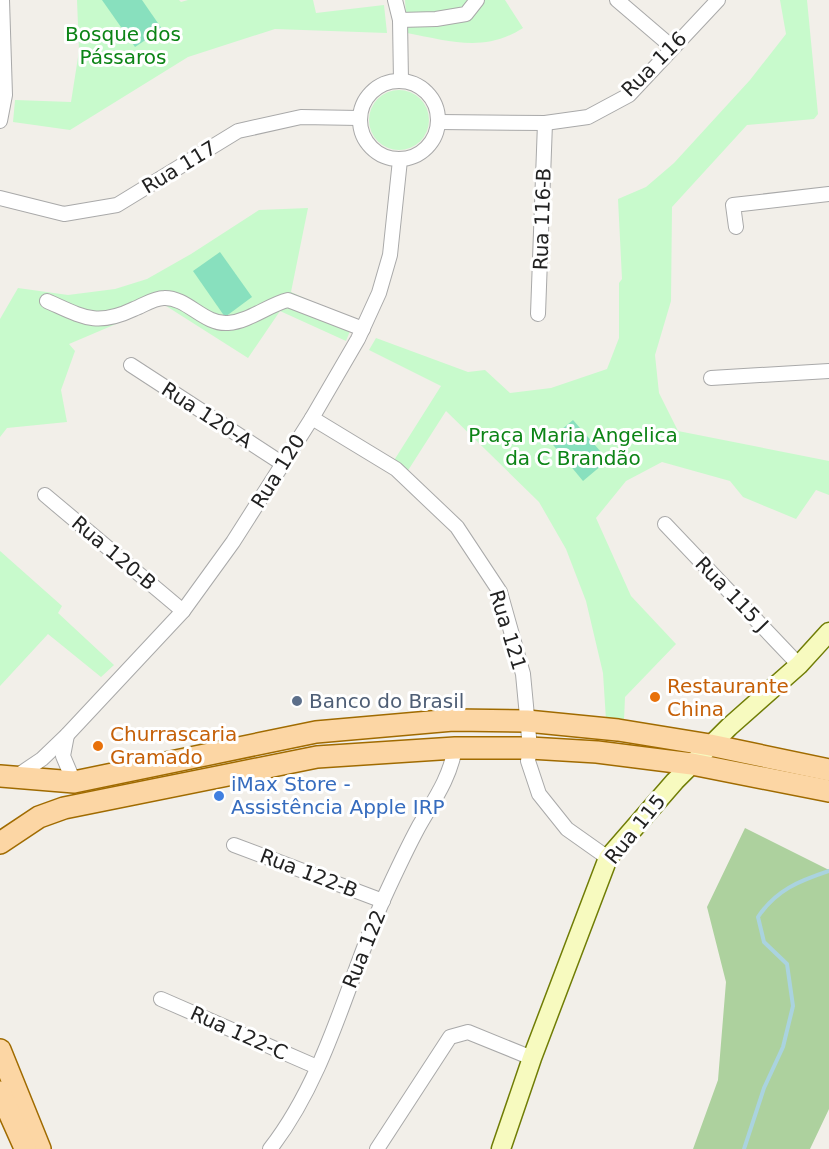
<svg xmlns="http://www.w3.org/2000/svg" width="829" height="1149" viewBox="0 0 829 1149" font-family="'DejaVu Sans',sans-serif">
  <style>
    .forest { fill: #add19e }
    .park { fill: #c8facc }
    .pitch { fill: #88e0be }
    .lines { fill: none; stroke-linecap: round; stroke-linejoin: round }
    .stream { stroke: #aad3df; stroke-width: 4 }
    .street-casing { stroke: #a9a9a9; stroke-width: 16 }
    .secondary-casing { stroke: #707d05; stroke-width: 21 }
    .primary-casing { stroke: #a06b00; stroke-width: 24 }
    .street { stroke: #fff; stroke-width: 14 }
    .secondary { stroke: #f7fabf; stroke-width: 18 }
    .primary { stroke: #fcd6a4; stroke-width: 21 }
    .food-dot { fill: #e8710a; stroke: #fff; stroke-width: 2 }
    .service-dot { fill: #5c6f8a; stroke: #fff; stroke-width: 2 }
    .shop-dot { fill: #3f7fe0; stroke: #fff; stroke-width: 2 }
    .labels { text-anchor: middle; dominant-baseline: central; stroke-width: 6; stroke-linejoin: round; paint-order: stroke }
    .park-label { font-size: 20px; fill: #0c8416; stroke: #fff }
    .street-label { font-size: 20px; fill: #222; stroke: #fff }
    .food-label { font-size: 20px; fill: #c56008; stroke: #fff; text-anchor: start }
    .service-label { font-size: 20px; fill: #4e5e75; stroke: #fff; text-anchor: start }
    .shop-label { font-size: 20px; fill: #366cbe; stroke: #fff; text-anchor: start }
  </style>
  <rect width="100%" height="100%" fill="#f2efe9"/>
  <polygon class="forest" points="745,828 829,870 829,1109 810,1149 693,1149 718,1080 726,982 707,907"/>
  <g class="park">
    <polygon points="77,0 179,0 181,2 188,0 313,0 316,13 384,5 387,33 275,29 188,57 70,130 13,122 15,100 71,102 79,51"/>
    <path d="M405 0H505L523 28C484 53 450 41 407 33Z"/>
    <polygon points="780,0 807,0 818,114 814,119 747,125 672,207 671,301 655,355 659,393 678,431 829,461 829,495 816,490 796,519 743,497 730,481 662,462 626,481 596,518 631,596 676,644 625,697 624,721 606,720 603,673 586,601 566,549 539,502 446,411 407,472 393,462 441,386 369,350 376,338 468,372 485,370 510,393 551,388 607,369 619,338 619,283 622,279 618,199 646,187 674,163 750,80 786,34"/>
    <circle cx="399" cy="120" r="30"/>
    <polygon points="308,208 291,292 354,321 346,341 280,311 248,358 163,304 69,344 75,351 61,390 67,422 7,428 0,437 0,319 18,288 68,295 115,289 147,279 191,254 259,210"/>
    <polygon points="0,551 62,606 58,613 114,665 101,677 48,634 0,686"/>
  </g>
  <g class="pitch">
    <polygon points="102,0 142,0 162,29 135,47"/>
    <polygon points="220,252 252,297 225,317 193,271"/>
    <polygon points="573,420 608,460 583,481 549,440"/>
  </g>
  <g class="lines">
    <path class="stream" d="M744 1149 764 1088 783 1047 793 1006 787 964 764 942 758 917C776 890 799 881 829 871"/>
    <g class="street-casing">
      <g id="street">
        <polyline points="395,0 400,20 401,81"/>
        <polyline points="617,0 672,47"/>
        <polyline points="400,20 436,19 466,14 477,0"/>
        <circle cx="399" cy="120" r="39"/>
        <polyline points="0,121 5,95 2,0"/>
        <polyline points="439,122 545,123 588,117 629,95 718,0"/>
        <polyline points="0,198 64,214 117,205 238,131 301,117 359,118"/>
        <polyline points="736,227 733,205 829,194"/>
        <path d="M47 301C83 317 96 327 134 309 144 305 154 298 164 298 187 297 204 325 228 323 250 321 268 305 288 300L363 329"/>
        <polyline points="538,314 545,123"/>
        <polyline points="131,365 283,464"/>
        <polyline points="711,378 829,371"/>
        <polyline points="312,418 396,469 457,527 500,592 523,674 530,748 528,761 539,794 567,829 608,858"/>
        <polyline points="45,495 183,611"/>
        <polyline points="665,524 799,665"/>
        <polyline points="67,735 63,756 74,782"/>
        <polyline points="14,778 42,759 67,735 183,611 233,542 312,418 358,339 379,293 390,255 400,160"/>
        <polyline points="234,845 383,901"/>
        <polyline points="161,999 317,1067"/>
        <path d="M270 1149C326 1077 347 983 383 900 394 876 406 850 419 826 434 800 450 778 455 748"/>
        <polyline points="377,1149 450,1037 468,1032 532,1058"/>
      </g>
    </g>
    <g class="secondary-casing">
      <polyline id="secondary" points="501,1149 532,1058 608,858 675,781 729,727 799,665 829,632"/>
    </g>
    <g class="primary-casing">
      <g id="primary">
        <polyline points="0,776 74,782 316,732 453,720 527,721 618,730 710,745 829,770"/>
        <polyline points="0,843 39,817 64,808 317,757 455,748 530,748 597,752 692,764 829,791"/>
        <polyline points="0,1050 40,1149"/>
        <polyline points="0,1092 25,1148"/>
      </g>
    </g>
    <use href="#street" class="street"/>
    <use href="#secondary" class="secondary"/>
    <use href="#primary" class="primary"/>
  </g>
  <g class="food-dot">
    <circle cx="655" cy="697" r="6"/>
    <circle cx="98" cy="746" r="6"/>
  </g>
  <circle class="service-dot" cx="297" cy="701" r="6"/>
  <circle class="shop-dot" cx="219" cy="796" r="6"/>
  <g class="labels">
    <g class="park-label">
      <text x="123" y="34">Bosque dos<tspan x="123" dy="23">Pássaros</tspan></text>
      <text x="573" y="435">Praça Maria Angelica<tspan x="573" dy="23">da C Brandão</tspan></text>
    </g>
    <g class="street-label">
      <text transform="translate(654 64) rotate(-45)">Rua 116</text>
      <text transform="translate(179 167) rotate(-31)">Rua 117</text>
      <text transform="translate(542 219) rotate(-88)">Rua 116-B</text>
      <text transform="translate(207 415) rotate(33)">Rua 120-A</text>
      <text transform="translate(278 471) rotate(-58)">Rua 120</text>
      <text transform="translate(114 553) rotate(40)">Rua 120-B</text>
      <text transform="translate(732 594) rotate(46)">Rua 115 J</text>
      <text transform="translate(508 630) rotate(73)">Rua 121</text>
      <text transform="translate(635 829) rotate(-51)">Rua 115</text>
      <text transform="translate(309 873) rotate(21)">Rua 122-B</text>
      <text transform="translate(364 949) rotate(-68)">Rua 122</text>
      <text transform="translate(239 1033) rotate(24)">Rua 122-C</text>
    </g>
    <g class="food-label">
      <text x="667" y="686">Restaurante<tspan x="667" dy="23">China</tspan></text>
      <text x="110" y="734">Churrascaria<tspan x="110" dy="23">Gramado</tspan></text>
    </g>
    <g class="service-label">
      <text x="309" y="701">Banco do Brasil</text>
    </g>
    <g class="shop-label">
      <text x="231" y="784">iMax Store -<tspan x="231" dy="23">Assistência Apple IRP</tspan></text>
    </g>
  </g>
</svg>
